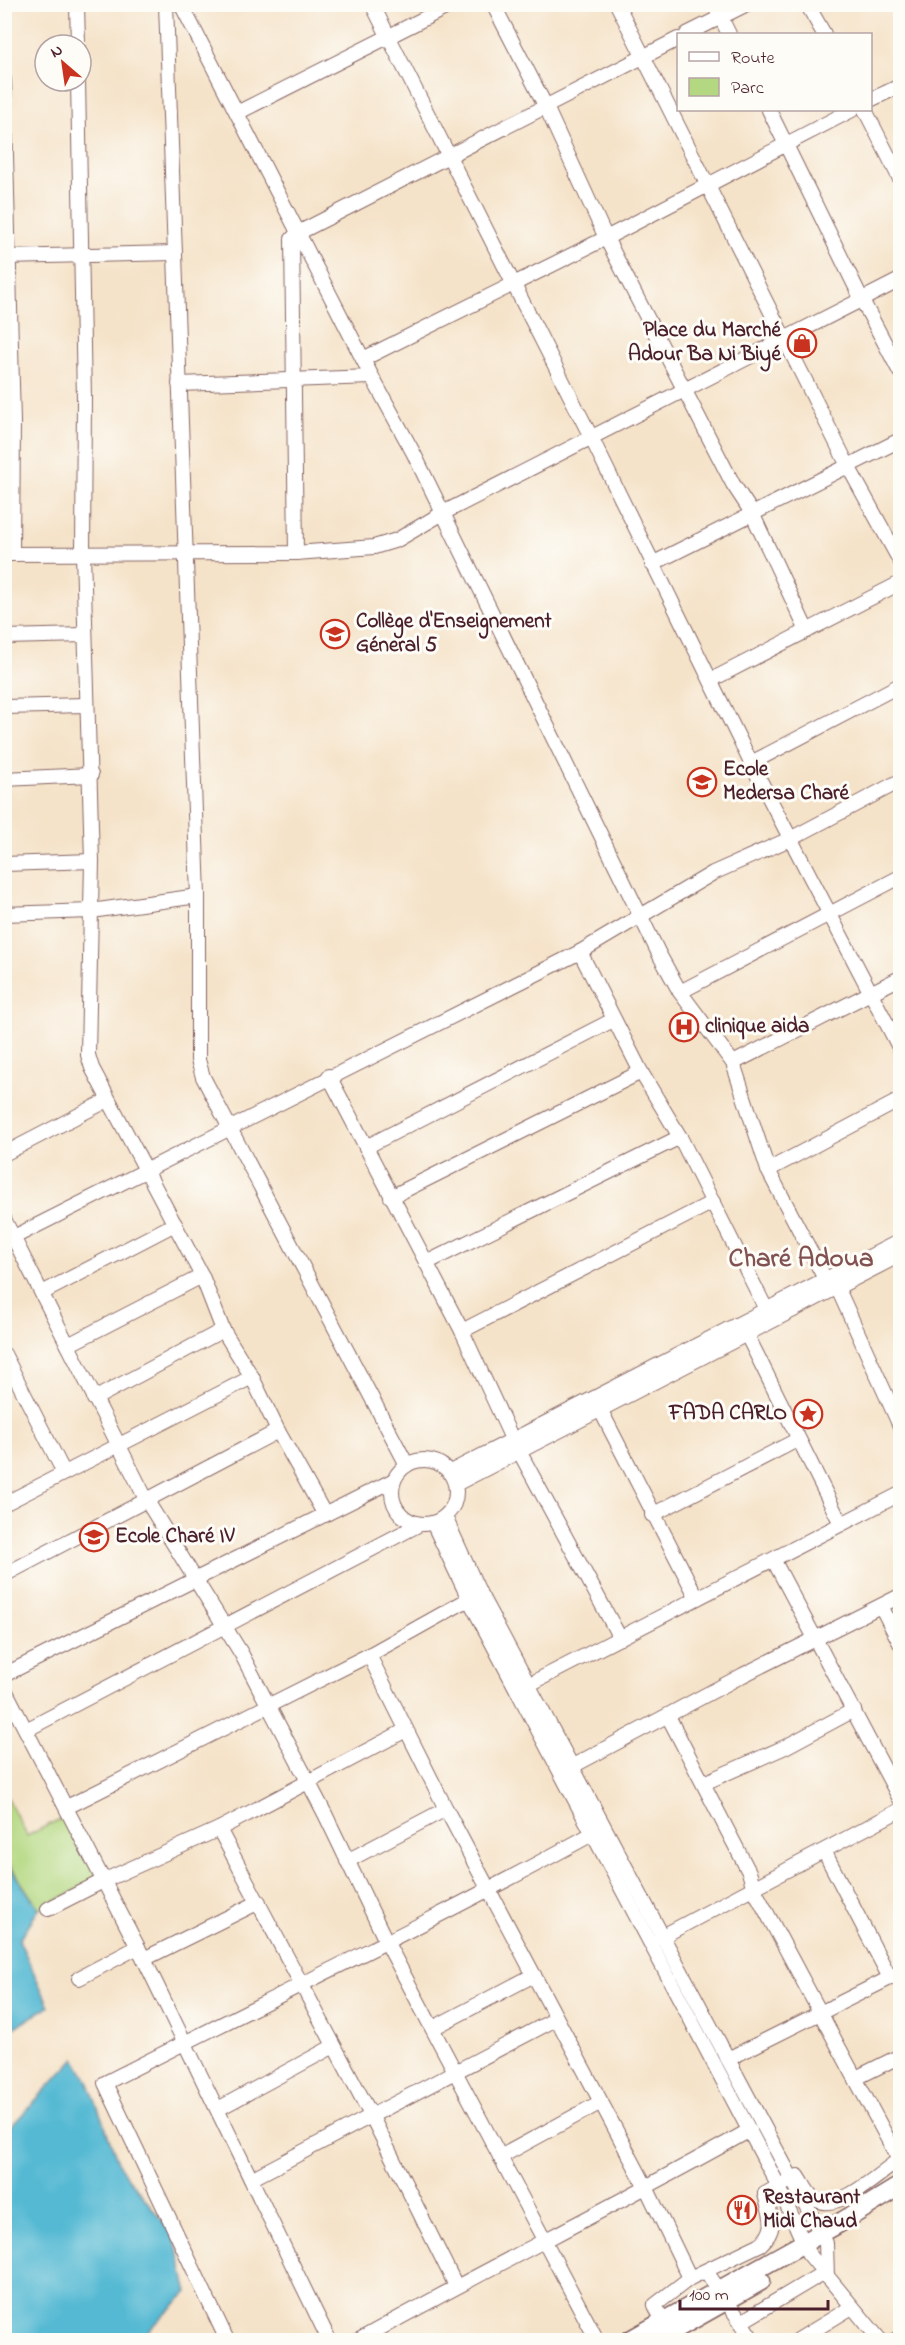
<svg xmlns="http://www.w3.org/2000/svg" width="905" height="2345" viewBox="0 0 905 2345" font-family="'Indie Flower',sans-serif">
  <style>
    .green { fill: #b4d881; stroke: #7f7c56; stroke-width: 1.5 }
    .water { fill: #55b9d3; stroke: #506c7f; stroke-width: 1.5 }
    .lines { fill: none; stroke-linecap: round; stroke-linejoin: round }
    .minor-casing { stroke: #866462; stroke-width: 16 }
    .highway-casing { stroke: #866462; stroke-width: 21 }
    .minor { stroke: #fff; stroke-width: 14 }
    .highway { stroke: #fff; stroke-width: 18 }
    .labels { text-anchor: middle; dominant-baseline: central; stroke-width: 6; stroke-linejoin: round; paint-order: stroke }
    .poi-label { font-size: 21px; font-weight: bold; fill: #4a1f2b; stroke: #fdfcf7; text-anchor: start }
    .district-label { font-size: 27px; font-weight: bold; fill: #825152; stroke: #fdfcf7 }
  </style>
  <rect width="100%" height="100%" fill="#fdfcf7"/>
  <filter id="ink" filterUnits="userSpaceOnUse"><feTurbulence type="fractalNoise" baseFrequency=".0167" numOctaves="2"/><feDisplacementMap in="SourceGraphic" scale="12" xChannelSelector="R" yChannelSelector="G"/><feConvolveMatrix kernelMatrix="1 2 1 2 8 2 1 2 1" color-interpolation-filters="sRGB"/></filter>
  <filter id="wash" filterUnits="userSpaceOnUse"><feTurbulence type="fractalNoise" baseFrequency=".008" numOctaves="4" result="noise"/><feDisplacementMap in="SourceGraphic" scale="24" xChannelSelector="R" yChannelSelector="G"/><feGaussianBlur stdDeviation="1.35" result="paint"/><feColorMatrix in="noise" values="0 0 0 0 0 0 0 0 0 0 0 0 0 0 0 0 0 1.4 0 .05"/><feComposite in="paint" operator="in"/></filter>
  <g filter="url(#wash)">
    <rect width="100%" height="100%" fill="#f5e3c9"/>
    <polygon class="green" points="4,1791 27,1836 66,1816 98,1879 39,1909 5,1858"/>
    <g class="water">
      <polygon points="4,1859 39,1909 19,1940 49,2006 5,2034"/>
      <polygon points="75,2058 88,2081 120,2167 174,2236 188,2292 139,2340 5,2340 4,2134"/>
    </g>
  </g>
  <g filter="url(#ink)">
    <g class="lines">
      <g class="minor-casing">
        <g id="minor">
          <polyline points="77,4 78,45"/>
          <polyline points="166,4 198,896 198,1060 203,1077 407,1465"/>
          <polyline points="181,4 372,377 414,454 660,956 680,992 733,1063 768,1170 825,1279 838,1289 900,1426"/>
          <polyline points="372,4 591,437 751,763 900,1049"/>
          <polyline points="493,4 546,107 606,238 733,484 752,513 807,631"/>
          <polyline points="617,4 848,466 900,561"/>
          <polyline points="714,4 729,34"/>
          <polyline points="807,4 824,34"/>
          <polyline points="687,34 747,4"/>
          <polyline points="4,80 13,422 12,554"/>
          <polyline points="78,81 84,399 83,553 92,861 88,1055 92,1068 202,1276 223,1330 252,1377 278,1431 325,1515"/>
          <polyline points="870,100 900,86"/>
          <polyline points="769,110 862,300 900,372"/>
          <polyline points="865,110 900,179"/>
          <polyline points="237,113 453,4"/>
          <polyline points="4,257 175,253"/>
          <polyline points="363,359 606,238 852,110"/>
          <polyline points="179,384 372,377"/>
          <polyline points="296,553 292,239 298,233 678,39"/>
          <polyline points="4,554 296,553 374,547 397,540 443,513 900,280"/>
          <polyline points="652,564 900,440"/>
          <polyline points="4,637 85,635"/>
          <polyline points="711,680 900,583"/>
          <polyline points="4,707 86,705"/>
          <polyline points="751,763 900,685"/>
          <polyline points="4,779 91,775"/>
          <polyline points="4,864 92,861"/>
          <polyline points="4,914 91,911 198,896"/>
          <polyline points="580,952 641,1072 680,1137 766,1309"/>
          <polyline points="680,992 900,877"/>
          <polyline points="733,1063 900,978"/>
          <polyline points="329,1076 462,1331 512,1439"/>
          <polyline points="366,1147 613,1020"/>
          <polyline points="4,1154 108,1100"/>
          <polyline points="768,1170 900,1100"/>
          <polyline points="391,1197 641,1072"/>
          <polyline points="4,1219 147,1501 241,1653 325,1814 387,1943 597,2340"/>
          <polyline points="4,1242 580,952 713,873 792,838 900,781"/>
          <polyline points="426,1263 680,1137"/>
          <polyline points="42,1293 175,1224"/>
          <polyline points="462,1331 713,1202"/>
          <polyline points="747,1335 841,1524"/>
          <polyline points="68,1345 202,1276"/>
          <polyline points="4,1354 64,1473"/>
          <polyline points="94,1399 223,1330"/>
          <polyline points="601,1411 697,1598"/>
          <polyline points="519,1451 620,1638"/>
          <circle cx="424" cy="1492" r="32"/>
          <polyline points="450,1472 900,1241"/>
          <polyline points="456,1484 900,1255"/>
          <polyline points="4,1504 252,1377"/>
          <polyline points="652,1515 797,1440"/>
          <polyline points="445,1517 480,1594 826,2243 827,2277"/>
          <polyline points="433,1523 469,1599 779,2187 808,2253 880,2340"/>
          <polyline points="774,1561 900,1799"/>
          <polyline points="4,1575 278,1431"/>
          <polyline points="881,1606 900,1643"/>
          <polyline points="369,1655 446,1809 647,2189 690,2278"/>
          <polyline points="4,1675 394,1480"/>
          <polyline points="528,1685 900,1494"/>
          <polyline points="4,1688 144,1959 329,2340"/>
          <polyline points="668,1716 749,1872 754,1889 899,2160"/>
          <polyline points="26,1730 420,1524"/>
          <polyline points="571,1767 743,1675 900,1596"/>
          <polyline points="704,1783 785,1747 854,1710"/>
          <polyline points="67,1807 369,1655 469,1599"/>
          <polyline points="219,1829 371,2115 456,2286"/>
          <polyline points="824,1851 890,1978"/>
          <polyline points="347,1861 446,1809"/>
          <polyline points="48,1909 103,1881 219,1829 406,1730"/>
          <polyline points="661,1937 900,1810"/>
          <polyline points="144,1959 259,1902"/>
          <polyline points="79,1978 138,1947"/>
          <polyline points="433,2028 534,1975"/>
          <polyline points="728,2059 900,1973"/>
          <polyline points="856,2078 900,2056"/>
          <polyline points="218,2109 334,2046"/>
          <polyline points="500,2157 601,2102"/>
          <polyline points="251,2179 556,2019"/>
          <polyline points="706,2271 753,2340"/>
          <path d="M663 2322 655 2305 690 2278 761 2244C779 2227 770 2216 765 2194L798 2176C803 2183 808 2195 815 2199 838 2214 881 2172 900 2159"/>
          <polyline points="741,2322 823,2273"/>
          <path d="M227 2340 105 2083C268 2000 432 1922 592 1834"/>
          <path d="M359 2340C488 2268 621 2203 750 2130"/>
          <polyline points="798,2340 852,2307"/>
          <polyline points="895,2340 900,2337"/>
        </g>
      </g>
      <g class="highway-casing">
        <g id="highway">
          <polyline points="660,2338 761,2281"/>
          <polyline points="630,2340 843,2221 900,2186"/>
        </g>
      </g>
      <use href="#minor" class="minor"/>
      <use href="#highway" class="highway"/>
    </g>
  </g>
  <defs>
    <g id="shop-ring" transform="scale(1.5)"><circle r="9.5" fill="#fdfcf7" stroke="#c8321e" stroke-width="1.5"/><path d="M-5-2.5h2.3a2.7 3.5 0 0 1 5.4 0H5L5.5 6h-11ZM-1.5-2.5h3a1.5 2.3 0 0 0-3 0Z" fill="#c8321e"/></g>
    <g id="school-ring" transform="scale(1.5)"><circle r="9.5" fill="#fdfcf7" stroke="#c8321e" stroke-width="1.5"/><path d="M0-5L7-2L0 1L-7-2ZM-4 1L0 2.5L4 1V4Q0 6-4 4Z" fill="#c8321e"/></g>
    <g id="hospital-ring" transform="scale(1.5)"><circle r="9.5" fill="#fdfcf7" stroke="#c8321e" stroke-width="1.5"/><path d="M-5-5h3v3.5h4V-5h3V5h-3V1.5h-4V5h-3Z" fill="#c8321e"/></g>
    <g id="sight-ring" transform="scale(1.5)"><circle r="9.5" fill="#fdfcf7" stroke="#c8321e" stroke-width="1.5"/><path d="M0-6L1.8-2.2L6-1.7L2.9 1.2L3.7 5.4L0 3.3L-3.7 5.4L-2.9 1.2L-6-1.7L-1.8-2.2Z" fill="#c8321e"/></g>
    <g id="restaurant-ring" transform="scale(1.5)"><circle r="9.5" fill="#fdfcf7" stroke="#c8321e" stroke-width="1.5"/><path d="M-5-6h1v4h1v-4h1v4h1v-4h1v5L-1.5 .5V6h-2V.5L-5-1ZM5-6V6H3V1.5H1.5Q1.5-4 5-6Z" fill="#c8321e"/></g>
  </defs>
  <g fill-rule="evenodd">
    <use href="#shop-ring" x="802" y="343"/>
    <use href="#school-ring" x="335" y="634"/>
    <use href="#school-ring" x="702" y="782"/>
    <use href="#hospital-ring" x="684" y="1027"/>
    <use href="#sight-ring" x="808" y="1414"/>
    <use href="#school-ring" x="94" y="1537"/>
    <use href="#restaurant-ring" x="742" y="2210"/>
  </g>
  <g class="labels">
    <g class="poi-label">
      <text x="781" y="331" text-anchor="end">Place du Marché<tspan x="781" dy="24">Adour Ba Ni Biyé</tspan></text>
      <text x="356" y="622">Collège d'Enseignement<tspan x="356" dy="24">Géneral 5</tspan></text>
      <text x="723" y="770">Ecole<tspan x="723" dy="24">Medersa Charé</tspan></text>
      <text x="705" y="1027">clinique aida</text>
      <text x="787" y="1414" text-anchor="end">FADA CARLO</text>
      <text x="115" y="1537">Ecole Charé IV</text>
      <text x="763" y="2198">Restaurant<tspan x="763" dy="24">Midi Chaud</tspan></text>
    </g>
    <g class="district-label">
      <text x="801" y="1259">Charé Adoua</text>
    </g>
  </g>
  <rect width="905" height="2345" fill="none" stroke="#fdfcf7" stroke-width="24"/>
  <rect x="677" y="33" width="195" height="78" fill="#fdfcf7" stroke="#b5a4a5" stroke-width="1.5"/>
  <rect x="689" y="52" width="30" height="9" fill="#ffffff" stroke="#b5a4a5" stroke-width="1.5"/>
  <text x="731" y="63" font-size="18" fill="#4a1f2b">Route</text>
  <rect x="689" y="78" width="30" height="18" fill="#b4d881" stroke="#b5a4a5" stroke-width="1.5"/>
  <text x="731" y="93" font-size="18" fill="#4a1f2b">Parc</text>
  <g transform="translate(63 63) rotate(331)"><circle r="28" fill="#fdfcf7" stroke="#b5a4a5" stroke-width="1.5"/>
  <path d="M0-4.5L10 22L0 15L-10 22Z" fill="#c8321e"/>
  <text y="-9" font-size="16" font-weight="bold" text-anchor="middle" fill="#4a1f2b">N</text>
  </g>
  <path d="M680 2300v9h148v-9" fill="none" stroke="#4a1f2b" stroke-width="3"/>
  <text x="689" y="2300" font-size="18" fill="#4a1f2b" stroke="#fdfcf7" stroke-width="4.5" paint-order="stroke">100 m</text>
</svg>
